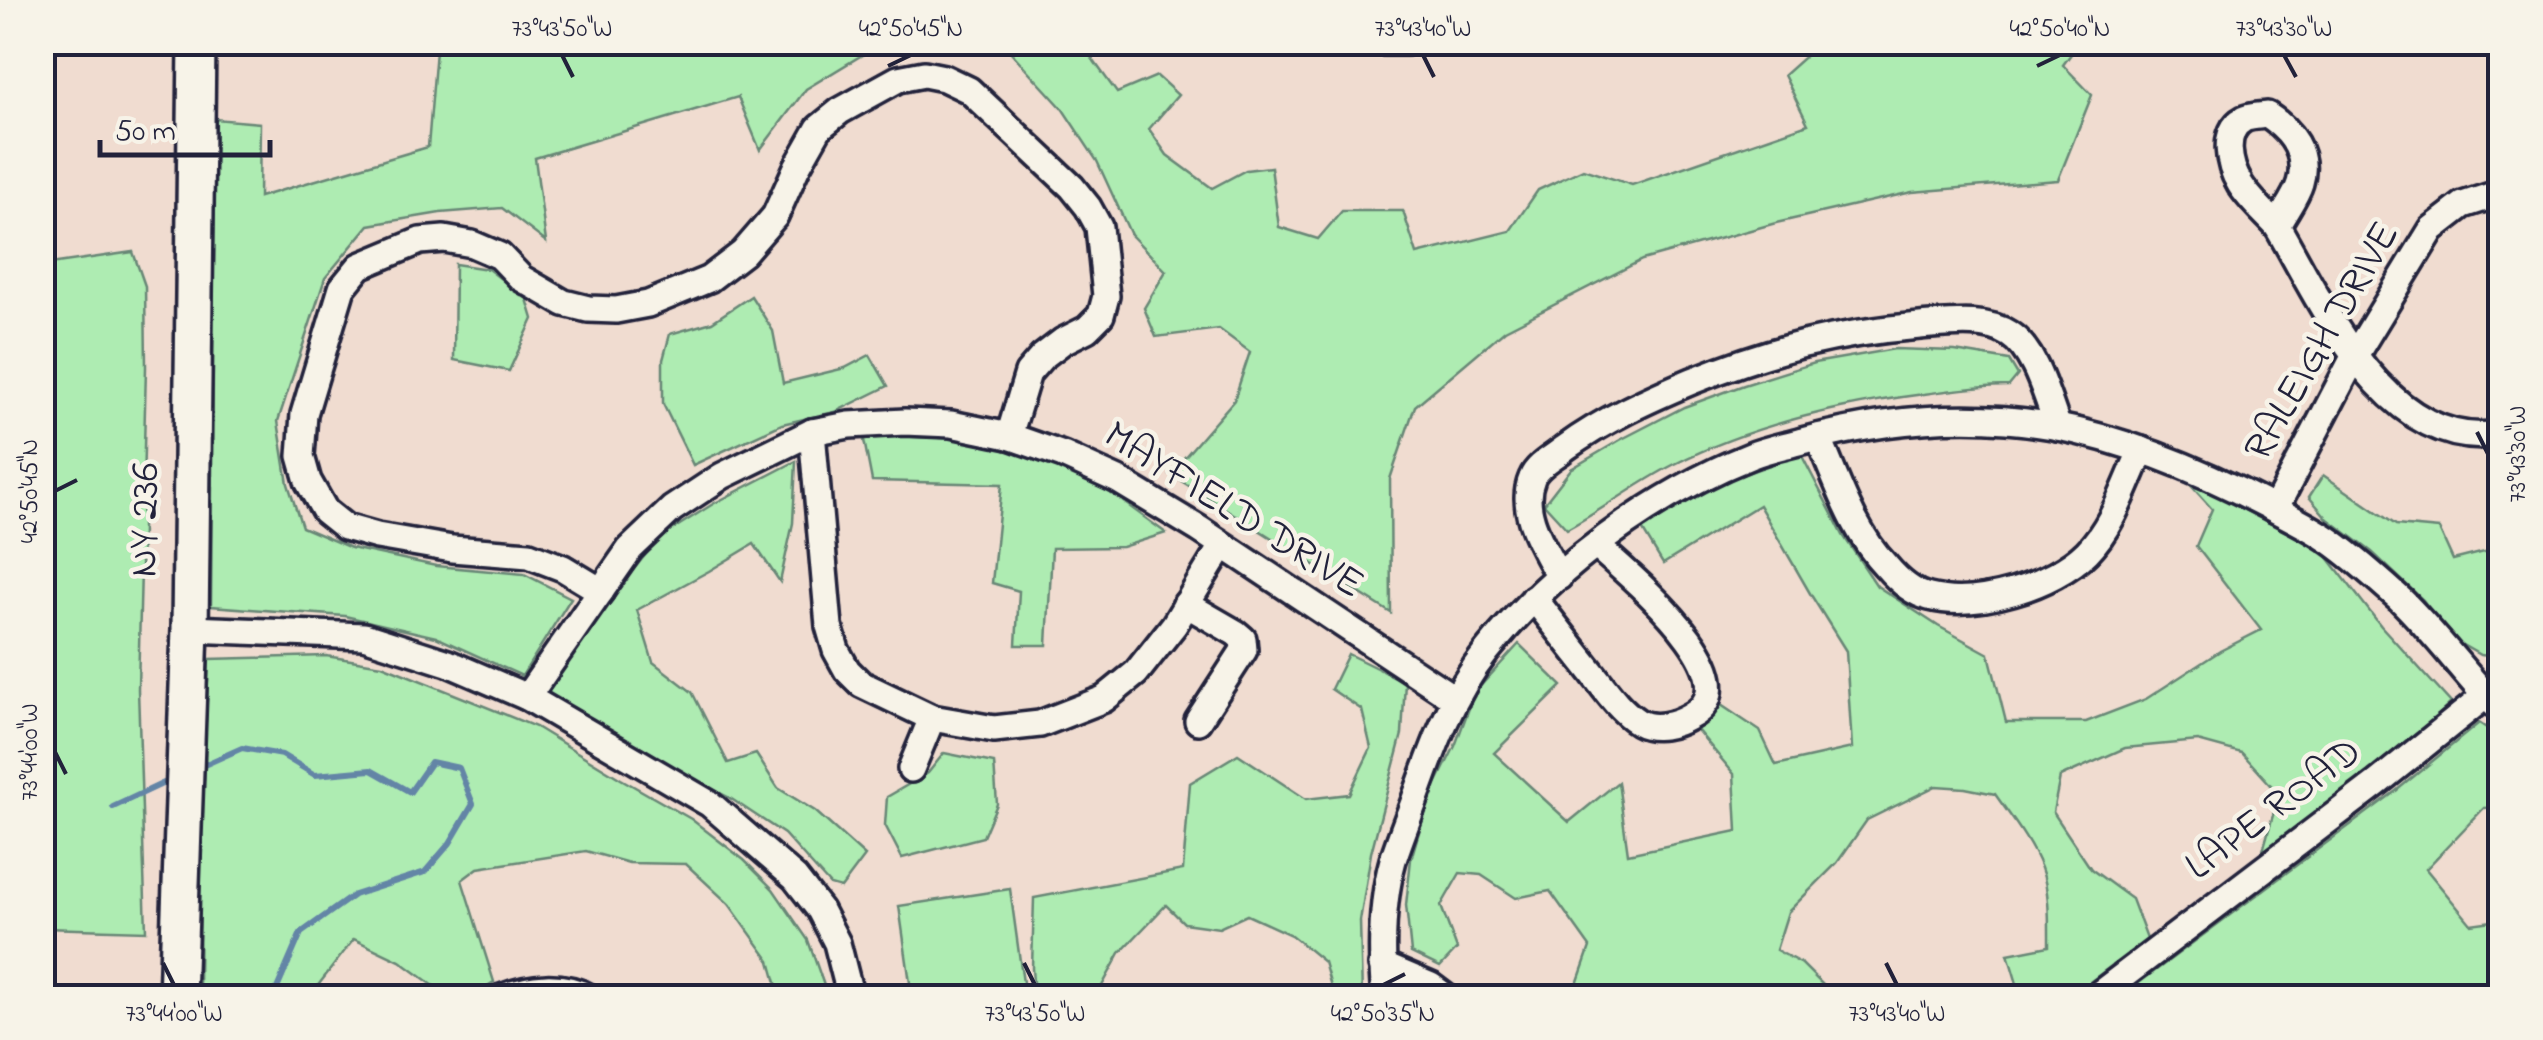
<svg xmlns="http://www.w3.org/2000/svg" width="2543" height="1040" viewBox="0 0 2543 1040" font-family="'Indie Flower',sans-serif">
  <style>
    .green { fill: #aeecb2; stroke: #688776; stroke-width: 2.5 }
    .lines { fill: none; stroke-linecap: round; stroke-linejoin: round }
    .stream { stroke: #6385a6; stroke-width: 6 }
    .minor-casing { stroke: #22223b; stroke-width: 32 }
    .secondary-casing { stroke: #22223b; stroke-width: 42 }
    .minor { stroke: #f7f3e8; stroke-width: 25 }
    .secondary { stroke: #f7f3e8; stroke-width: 35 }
    .ticks { fill: none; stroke: #22223b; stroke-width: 4 }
    .labels { text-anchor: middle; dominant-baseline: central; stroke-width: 9; stroke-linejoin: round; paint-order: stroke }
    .street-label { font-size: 42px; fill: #22223b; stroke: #f7f3e8 }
    .neatline { fill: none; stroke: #22223b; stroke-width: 4 }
    .ticks-label { font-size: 25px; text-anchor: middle; fill: #22223b }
  </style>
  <rect width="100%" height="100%" fill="#f0dcd0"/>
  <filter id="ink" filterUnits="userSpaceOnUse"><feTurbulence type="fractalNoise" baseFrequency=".01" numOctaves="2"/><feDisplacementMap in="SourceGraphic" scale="20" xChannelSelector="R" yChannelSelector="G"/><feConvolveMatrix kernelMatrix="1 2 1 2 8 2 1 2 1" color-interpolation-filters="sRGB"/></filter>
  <g filter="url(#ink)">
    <g class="green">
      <polygon points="406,43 892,43 872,49 806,89 760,150 738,97 535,158 546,242 502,208 440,213 369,225 325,278 278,421 288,484 302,527 351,548 436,566 524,574 571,598 522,676 436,637 345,616 211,606 215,119 260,123 259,197 428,147 436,50"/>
      <polygon points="985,43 1081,43 1117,93 1157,76 1178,95 1149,129 1167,155 1212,188 1246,170 1271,167 1279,227 1318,239 1342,211 1403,211 1417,254 1510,231 1538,190 1583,169 1632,185 1808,124 1784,75 1820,43 2079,43 2063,65 2092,95 2058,180 1912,192 1776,223 1642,260 1505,330 1415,406 1390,479 1391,613 1170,474 1234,400 1250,352 1219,329 1156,337 1144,308 1166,271 1131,235 1097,161 1062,108 1009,50"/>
      <polygon points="133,252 145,286 146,367 138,689 146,931 43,928 43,265"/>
      <polygon points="455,264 488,269 527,299 533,319 509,371 454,360"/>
      <polygon points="751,296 773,331 783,383 845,368 870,355 888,386 835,412 782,424 693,465 663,404 663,360 670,334 712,322"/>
      <path d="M1895 349 1955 351 2009 360 2018 375 2009 386C1980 386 1952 390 1924 394 1838 405 1751 425 1673 465 1636 484 1604 509 1567 529L1544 504 1571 469 1620 440 1684 407 1744 385 1814 363Z"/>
      <polygon points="863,435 973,439 1075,471 1118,498 1166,533 1122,547 1052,548 1047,645 1016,645 1019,591 992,583 1002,484 872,481"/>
      <path d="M1801 454 1843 535 1877 586 1938 626 1989 654 2006 722H2086L2146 699 2220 651 2261 630 2196 546 2212 509 2185 479 2323 551 2381 626 2451 703C2394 760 2327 807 2262 854L2279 794 2242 753 2198 741 2125 748 2060 777 2053 812 2091 869 2132 899 2147 939 2070 997H2011L2018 987 2008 954 2049 946C2049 921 2050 892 2041 868 2031 842 2011 817 1995 794L1965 788 1936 786 1867 820 1837 863 1788 912 1776 950 1802 964 1831 993 1832 997H1741L1734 992 1723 998 1580 997 1576 987 1590 947 1550 891 1516 898 1481 875 1460 873 1441 906 1457 949 1440 967 1411 953 1406 905 1411 859 1429 798 1455 746 1475 692 1519 644 1562 686 1494 753 1569 822 1618 782 1628 854 1737 831 1734 774 1697 730 1718 703 1760 731 1776 765 1852 748 1846 651 1811 595 1759 505 1663 564 1640 526 1710 486Z"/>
      <polygon points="796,461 793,523 780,582 754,544 709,571 637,610 653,662 692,692 728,763 756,754 778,788 815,811 865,856 841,888 830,885 784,834 730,798 541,703 613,595 659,538 713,504"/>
      <polygon points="2323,475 2396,525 2439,529 2453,560 2500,548 2500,657 2480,655 2452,639 2423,600 2372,552 2328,519 2309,497"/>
      <polygon points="1348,654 1405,682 1402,734 1371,853 1360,921 1362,997 1334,997 1324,962 1291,935 1247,915 1219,928 1184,923 1166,905 1120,953 1096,997 1034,997 1032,968 1034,898 1183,870 1190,783 1238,754 1306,799 1349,794 1371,748 1362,710 1331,689"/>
      <polygon points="326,656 382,665 536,727 621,779 691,819 744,860 773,889 808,940 828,997 780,997 770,961 729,904 686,864 629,863 586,851 478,868 462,880 494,982 468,997 449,997 400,961 354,939 309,997 199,997 200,837 209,659"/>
      <polygon points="2479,723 2500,737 2500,807 2484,808 2426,869 2471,924 2500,920 2500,997 2120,997 2396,791"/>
      <polygon points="944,753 994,763 997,804 983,837 902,858 885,825 887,797 928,773"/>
      <polygon points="1010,889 1025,997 912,997 899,906"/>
    </g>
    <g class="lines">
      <g class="stream">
        <polyline points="204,765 242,748 282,755 315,775 371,770 410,792 431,762 459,768 473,804 450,843 425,872 354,895 301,933 273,998"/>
        <polyline points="113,807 164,783"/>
      </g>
      <g class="minor-casing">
        <g id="minor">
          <polyline points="1384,42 1406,42"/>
          <path d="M2267 115C2290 130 2309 153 2300 183 2296 197 2284 212 2277 226 2264 212 2249 199 2240 184 2229 166 2221 131 2244 119 2250 116 2260 116 2267 115Z"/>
          <path d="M2277 226C2323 305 2387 453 2500 434"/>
          <polyline points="812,432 829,626 836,650 847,670 861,684 932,718 994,729 1040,724 1104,699 1136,673 1174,625 1222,546"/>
          <path d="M1818 437C1837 480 1853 532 1886 566 1897 579 1912 593 1929 597 1977 609 2053 586 2087 552 2114 525 2126 483 2142 450"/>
          <polyline points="2275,509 2354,357 2432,229 2463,205 2500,193"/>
          <path d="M1559 577C1544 548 1518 511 1532 478 1537 465 1554 457 1565 448 1605 419 1647 400 1692 381 1771 349 1835 333 1920 326 1948 324 1985 318 2009 334 2036 351 2047 399 2058 427"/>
          <polyline points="601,591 563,568 529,555 452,549 377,536 345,527 325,511 308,481 301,456 304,414 342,288 360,266 420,241 444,239 472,244 500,256 521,278 564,303 588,309 616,310 648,304 709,279 743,253 775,216 797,167 819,128 840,111 898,79 924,74 944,78 969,90 1072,187 1088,207 1099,227 1106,296 1101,315 1087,329 1063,341 1042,357 1028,373 1009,436"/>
          <path d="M1534 598C1553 623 1572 647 1591 671 1605 689 1619 710 1638 722 1654 731 1675 725 1689 717 1760 680 1626 573 1597 546"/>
          <polyline points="1186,604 1236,633 1243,639 1244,650 1198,721"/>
          <polyline points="190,629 364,636 448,663 527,697 710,804 795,878 820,910 837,943 851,998"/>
          <polyline points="527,697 630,549 672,509 722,476 812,432 849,425 905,422 951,424 1009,436 1063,455 1118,480 1199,529 1455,699"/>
          <polyline points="911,769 932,718"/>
          <polyline points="1382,965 1431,986 1447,998"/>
          <path d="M501 998C530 986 563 983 590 998"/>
          <path d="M1385 998C1381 953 1381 903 1393 860 1399 841 1407 821 1414 802 1433 748 1451 696 1487 651 1553 568 1652 495 1750 456 1767 449 1785 446 1802 441 1884 419 1970 411 2053 426 2128 440 2202 471 2269 506 2287 516 2306 525 2323 536 2346 550 2379 580 2400 599 2431 629 2458 665 2487 697L2500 709"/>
          <polyline points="2094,998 2377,783 2500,684"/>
        </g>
      </g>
      <g class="secondary-casing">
        <polyline id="secondary" points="177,998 190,629 197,42"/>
      </g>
      <use href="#minor" class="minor"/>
      <use href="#secondary" class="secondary"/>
    </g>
  </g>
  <path class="ticks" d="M562 55 573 77M1423 55 1434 77M2284 55 2296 77M888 66 911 55M2037 66 2060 55M2477 432 2488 454M55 491 77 480M55 752 66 774M163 963 174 985M1024 963 1035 985M1886 963 1897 985M1383 985 1405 974"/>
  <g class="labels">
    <g class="street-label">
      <text transform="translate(2323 342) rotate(-60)">RALEIGH DRIVE</text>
      <text transform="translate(1233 511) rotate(32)">MAYFIELD DRIVE</text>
      <text transform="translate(146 520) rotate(-89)">NY 236</text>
      <text transform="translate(2274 810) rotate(-37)">LAPE ROAD</text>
    </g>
  </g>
  <rect width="2543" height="1040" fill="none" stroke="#f7f3e8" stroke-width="110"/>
  <path d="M100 140v15h170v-15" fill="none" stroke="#22223b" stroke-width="5"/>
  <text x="115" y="140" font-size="30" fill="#22223b" stroke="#f7f3e8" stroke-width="8" paint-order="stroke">50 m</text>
  <rect x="55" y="55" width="2433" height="930" class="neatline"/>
  <g class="ticks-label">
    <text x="562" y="36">73°43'50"W</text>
    <text x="911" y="36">42°50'45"N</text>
    <text x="1423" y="36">73°43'40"W</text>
    <text x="2060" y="36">42°50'40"N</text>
    <text x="2284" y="36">73°43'30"W</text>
    <text transform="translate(2516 454) rotate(-90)" y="9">73°43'30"W</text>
    <text transform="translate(28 491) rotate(-90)" y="9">42°50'45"N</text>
    <text transform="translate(28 752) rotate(-90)" y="9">73°44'00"W</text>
    <text x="174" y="1021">73°44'00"W</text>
    <text x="1035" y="1021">73°43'50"W</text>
    <text x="1383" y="1021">42°50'35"N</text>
    <text x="1897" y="1021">73°43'40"W</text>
  </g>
</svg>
